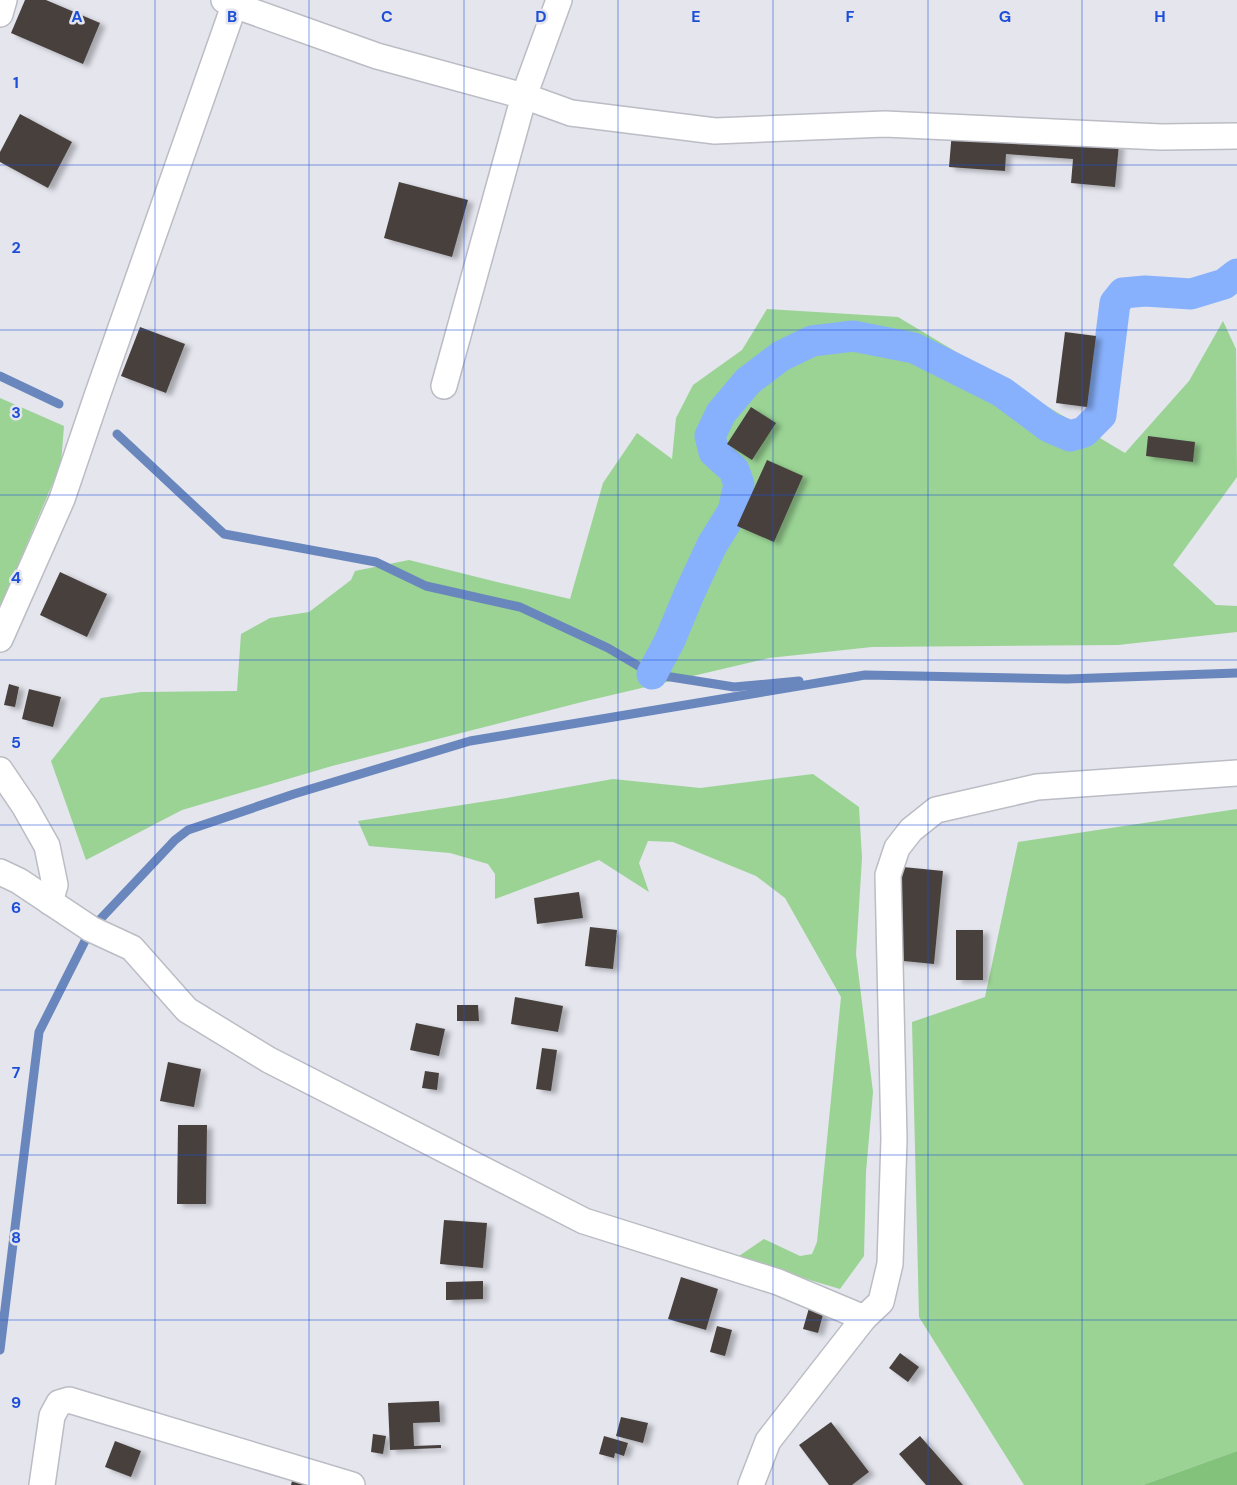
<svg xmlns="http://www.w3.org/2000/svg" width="1237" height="1485" viewBox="0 0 1237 1485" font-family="'DM Sans',sans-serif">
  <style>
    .green { fill: #9ad394 }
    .forest { fill: #82c27b }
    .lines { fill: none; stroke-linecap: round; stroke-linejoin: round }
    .stream { stroke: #6a87bd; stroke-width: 9 }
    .canal { stroke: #88b1fd; stroke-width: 31 }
    .building { fill: #47413d; filter: url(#shadow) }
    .street-casing { stroke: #bbbcc4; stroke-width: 28 }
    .street { stroke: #fff; stroke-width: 25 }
    .grid { fill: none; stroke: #1d4ed8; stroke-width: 1; stroke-opacity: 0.55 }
    .grid-label { font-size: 16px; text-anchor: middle; font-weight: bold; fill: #1d4ed8; stroke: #e4e5ed; stroke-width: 5; stroke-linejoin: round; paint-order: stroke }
  </style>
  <defs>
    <filter id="shadow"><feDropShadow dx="5.5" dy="3" stdDeviation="2.5" flood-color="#0004"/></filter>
  </defs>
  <rect width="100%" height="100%" fill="#e4e5ed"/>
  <g class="green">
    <polygon points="767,309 898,317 1125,453 1189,381 1223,321 1236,349 1237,477 1173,565 1216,605 1237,606 1237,632 1118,645 872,647 769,658 582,702 332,766 182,810 86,860 51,761 101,698 141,692 237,691 241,634 270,618 309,612 351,580 355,571 409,560 501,583 570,599 603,483 637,433 672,459 676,418 693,385 742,350"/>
    <polygon points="0,398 64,426 61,464 0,607"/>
    <polygon points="813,774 859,807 862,858 856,954 873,1092 866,1172 864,1256 840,1289 736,1258 764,1239 800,1256 812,1254 817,1242 841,997 785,898 756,876 673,842 648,841 639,863 649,892 599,860 495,899 495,874 488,864 450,853 369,846 358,821 507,798 613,779 700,788"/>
    <polygon points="1237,809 1237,1451 1143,1485 1024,1485 919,1317 912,1022 985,997 1018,842"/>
  </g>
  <polygon class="forest" points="1237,1451 1237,1485 1143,1485"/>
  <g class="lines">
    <g class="stream">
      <polyline points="0,376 59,404"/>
      <polyline points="117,434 224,534 376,562 426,586 520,607 608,648 652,674 734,687 799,681"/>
      <polyline points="0,1350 39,1032 91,929 175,840 188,830 294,794 470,741 865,675 1067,679 1237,673"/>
    </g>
    <polyline class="canal" points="652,674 670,640 690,592 712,545 733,511 739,484 734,470 714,452 710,436 721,413 748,381 781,356 812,341 853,336 914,348 1002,392 1049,427 1070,436 1084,432 1101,415 1115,303 1123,293 1145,291 1191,294 1224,284 1237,274"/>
  </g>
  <g class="building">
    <polygon points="25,0 46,0 100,23 83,64 11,33"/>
    <polygon points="20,114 72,142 48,188 0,162 0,152"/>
    <polygon points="952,131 1119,144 1115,187 1071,183 1073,159 1006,154 1005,171 949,167"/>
    <polygon points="399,182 468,200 452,257 384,238"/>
    <polygon points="140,327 185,344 166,393 121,376"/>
    <polygon points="1065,332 1096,336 1087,407 1056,403"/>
    <polygon points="751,407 776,423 752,460 727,444"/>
    <polygon points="1148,436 1195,442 1193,462 1146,456"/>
    <polygon points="767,460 803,476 774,542 737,526"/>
    <polygon points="60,572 107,594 87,637 40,615"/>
    <polygon points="9,684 19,687 15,707 4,705"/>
    <polygon points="29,689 61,697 53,727 22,719"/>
    <polygon points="903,867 943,871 934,964 894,960"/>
    <polygon points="579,892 583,918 537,924 534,898"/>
    <polygon points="590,927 617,930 613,969 585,966"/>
    <rect x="956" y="930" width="27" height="50"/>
    <polygon points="515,997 563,1006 558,1032 511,1024"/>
    <polygon points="457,1005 478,1005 479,1021 457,1021"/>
    <polygon points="416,1023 445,1029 439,1056 410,1050"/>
    <polygon points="542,1048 557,1050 551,1091 536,1089"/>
    <polygon points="168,1062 201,1069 194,1107 160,1101"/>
    <polygon points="425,1071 439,1073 437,1090 422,1088"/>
    <polygon points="178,1125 207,1125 206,1204 177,1204"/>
    <polygon points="444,1220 487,1223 483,1268 440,1264"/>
    <polygon points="681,1277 718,1289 706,1330 668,1319"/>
    <polygon points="483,1281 483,1299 446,1300 446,1282"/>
    <polygon points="809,1308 824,1311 818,1333 803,1329"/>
    <polygon points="717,1326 732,1330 725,1356 710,1352"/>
    <polygon points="900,1353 919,1367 908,1382 889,1368"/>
    <polygon points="439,1401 440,1422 413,1423 414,1446 441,1445 441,1448 390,1450 388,1403"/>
    <polygon points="621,1417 648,1423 643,1443 616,1436"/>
    <polygon points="831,1422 869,1472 852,1485 829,1485 799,1445"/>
    <polygon points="373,1434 386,1436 383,1454 371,1452"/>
    <polygon points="604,1436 628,1443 624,1456 615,1453 614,1458 599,1454"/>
    <polygon points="920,1436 963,1485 926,1485 899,1454"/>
    <polygon points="115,1441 141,1451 131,1477 105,1467"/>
    <polygon points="293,1477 321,1485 291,1485"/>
  </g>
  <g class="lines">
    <g class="street-casing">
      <g id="street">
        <polyline points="224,0 234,5 377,56 524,96 571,113 715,131 885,124 1161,137 1237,136"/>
        <polyline points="0,14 4,0"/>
        <polyline points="444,386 524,96 559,0"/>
        <polyline points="0,639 62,499 97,396 236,0"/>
        <polyline points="0,770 25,807 47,846 55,885 50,902"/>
        <polyline points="0,872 19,881 91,929 132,948 187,1010 269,1060 584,1221 778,1282 864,1318"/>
        <polyline points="42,1485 52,1416 59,1403 69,1400 352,1485"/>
        <polyline points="751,1485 768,1441 864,1318 881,1302 890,1264 894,1139 888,875 897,848 911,830 936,810 1037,787 1237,773"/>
      </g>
    </g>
    <use href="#street" class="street"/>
  </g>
  <path class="grid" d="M155 0V1485M309 0V1485M464 0V1485M618 0V1485M773 0V1485M928 0V1485M1082 0V1485M0 165H1237M0 330H1237M0 495H1237M0 660H1237M0 825H1237M0 990H1237M0 1155H1237M0 1320H1237"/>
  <g class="grid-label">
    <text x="77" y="22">A</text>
    <text x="232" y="22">B</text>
    <text x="387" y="22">C</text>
    <text x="541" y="22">D</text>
    <text x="696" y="22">E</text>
    <text x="850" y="22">F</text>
    <text x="1005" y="22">G</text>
    <text x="1160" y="22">H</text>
    <text x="16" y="88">1</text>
    <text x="16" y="253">2</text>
    <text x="16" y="418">3</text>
    <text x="16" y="583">4</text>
    <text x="16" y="748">5</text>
    <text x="16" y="913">6</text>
    <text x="16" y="1078">7</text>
    <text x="16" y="1243">8</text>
    <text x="16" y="1408">9</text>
  </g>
</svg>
